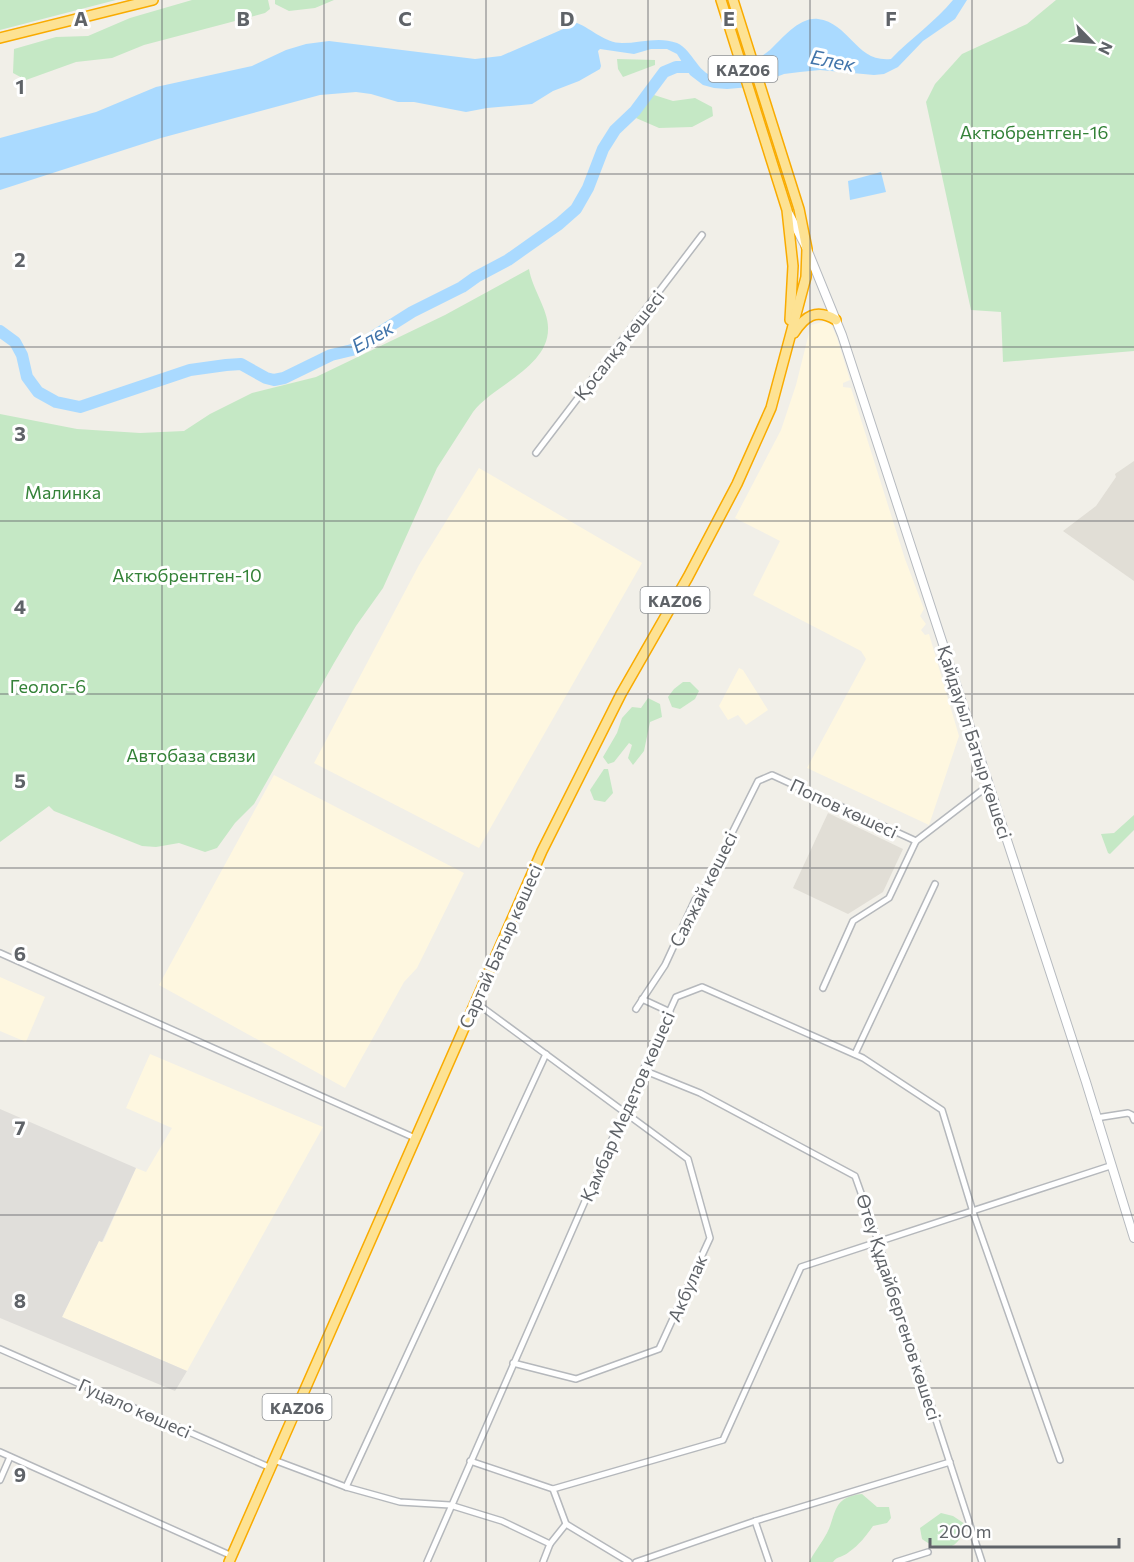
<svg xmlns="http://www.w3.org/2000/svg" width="1134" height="1562" viewBox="0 0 1134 1562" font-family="Commissioner,sans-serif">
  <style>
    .commercial { fill: #fef7e0 }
    .industrial { fill: #e0deda }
    .education { fill: #e1ded6 }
    .green { fill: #c5e8c5 }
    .water { fill: #aadaff }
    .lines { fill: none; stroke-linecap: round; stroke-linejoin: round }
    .river { stroke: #aadaff; stroke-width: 12 }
    .street-casing { stroke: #b5b8bc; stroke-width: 8 }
    .secondary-casing { stroke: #b6babf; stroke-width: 10 }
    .highway-casing { stroke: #f9ab00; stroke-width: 12 }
    .street { stroke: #fff; stroke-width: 5 }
    .secondary { stroke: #fff; stroke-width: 8 }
    .highway { stroke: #fde293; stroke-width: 9 }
    .grid { fill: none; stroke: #5f6368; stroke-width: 1.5; stroke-opacity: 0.55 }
    .labels { text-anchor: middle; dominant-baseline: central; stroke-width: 6; stroke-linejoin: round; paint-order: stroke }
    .shield { fill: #fff; stroke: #8f9295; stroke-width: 1.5 }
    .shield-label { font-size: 16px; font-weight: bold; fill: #5f6368 }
    .park-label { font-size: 18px; fill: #348238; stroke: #fff }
    .street-label { font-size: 18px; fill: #5f6368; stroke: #fff }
    .water-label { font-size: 20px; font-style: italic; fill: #4174aa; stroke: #fff }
    .grid-label { font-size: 20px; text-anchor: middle; font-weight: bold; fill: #5f6368; stroke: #fff; stroke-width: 6; stroke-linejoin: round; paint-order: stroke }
  </style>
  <rect width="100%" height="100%" fill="#f1efe8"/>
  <g class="commercial">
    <polygon points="826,321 831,324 837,338 850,380 843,383 843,387 851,388 905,559 924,609 920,616 926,624 921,630 925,635 929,634 959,736 929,825 807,768 866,659 861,651 753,595 780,541 735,518 781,430 796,385 811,325"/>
    <polygon points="479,468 642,563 479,848 314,763 419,565"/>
    <polygon points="739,668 743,670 768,710 746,725 738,715 728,720 719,706"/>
    <polygon points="274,775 464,873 417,968 404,982 345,1088 159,985"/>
    <polygon points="0,977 45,997 26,1042 0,1031"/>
    <polygon points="150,1054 323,1127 187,1371 62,1317 99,1241 103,1242 136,1168 146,1172 172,1128 126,1108"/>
  </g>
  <polygon class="industrial" points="0,1109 136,1168 102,1242 99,1241 62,1317 187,1371 175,1391 0,1318"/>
  <g class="education">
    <polygon points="1134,461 1134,581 1063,531 1096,506 1116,477 1115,474"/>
    <polygon points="828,813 903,849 883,892 848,914 793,888"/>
  </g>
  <g class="green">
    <polygon points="0,0 116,0 0,30"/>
    <polygon points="192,0 268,0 270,9 265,13 144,45 112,58 76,62 26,80 13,73 14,49 56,37 88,36 130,18"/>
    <polygon points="275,0 334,0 315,8 289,11 275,4"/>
    <polygon points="1056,0 1134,0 1134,351 1003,362 1001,312 971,310 926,102 935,84 962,54 1027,24"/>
    <polygon points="617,59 655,60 655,65 623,77 618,69"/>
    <polygon points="654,95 673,101 695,98 712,107 713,116 692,127 659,128 636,118 642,106"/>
    <path d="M529 269C532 288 548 310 548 327 550 367 492 386 473 412L437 468 383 588 356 626 334 663 254 804 235 823 217 848 205 852 179 843 156 847 142 846 54 811 49 806 0 842V414L77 429 140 433 184 431 210 414 252 393 316 377 445 315Z"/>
    <polygon points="683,682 690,682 699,691 695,699 680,709 672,707 668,697 674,689"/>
    <polygon points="648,698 660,704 662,717 650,722 644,751 633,765 628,758 632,745 629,743 614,762 608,764 603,757 617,733 622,718 632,707 641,708"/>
    <polygon points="604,769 608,769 613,793 605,802 594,800 590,790"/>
    <polygon points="1134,815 1134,830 1110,854 1108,853 1101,834 1114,833"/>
    <path d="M862 1494 877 1507H889L891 1518 887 1523 873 1526C866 1536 859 1545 849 1552 844 1557 837 1556 833 1562H809C814 1552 822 1543 827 1533 837 1513 832 1497 862 1494Z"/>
    <path d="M941 1513 953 1516 965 1524C961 1550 942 1554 922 1539L920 1528Z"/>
  </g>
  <g class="water">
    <path d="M953 0H967L955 19 923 41 898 67 884 74 874 75 820 70 800 72 784 74 750 87 727 89 714 88 703 85 690 75 677 54 667 49H651L634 54 600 49 598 51 601 66 600 69 579 81 553 91 532 104 487 108 466 112 414 102H398L371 94 356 92 320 95 161 138 0 190V138L96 112 156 87 252 66 286 50 306 44 329 41 475 59 501 56 577 23C592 29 605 43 622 43 640 43 659 36 677 43 694 50 699 80 722 77 734 75 760 58 770 50 783 38 799 17 818 19 850 23 856 63 891 59 911 38 935 22 953 0Z"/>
    <polygon points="881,172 886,192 850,200 848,181"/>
  </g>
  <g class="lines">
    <polyline class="river" points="0,331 15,342 22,355 27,377 38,392 56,402 80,407 190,370 226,365 241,364 266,378 274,380 284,378 331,355 352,350 412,312 462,287 476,277 508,260 559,224 576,209 588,188 603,149 615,130 635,111 664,72 676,67 691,67"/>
    <g class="street-casing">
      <g id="street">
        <polyline points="536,453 702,235"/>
        <polyline points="0,953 415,1138"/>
        <polyline points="823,988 853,921 889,898 916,841 989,785"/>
        <polyline points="642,999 670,1012"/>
        <polyline points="475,1002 688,1159 710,1238 659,1349 576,1379 513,1363"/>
        <polyline points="636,1009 665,965 695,900 703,891 758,781 772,775 916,841"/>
        <polyline points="855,1054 935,884"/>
        <polyline points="643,1070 700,1093 855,1176 878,1241 982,1562"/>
        <polyline points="1096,1118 1128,1113 1132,1115 1134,1120"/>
        <polyline points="0,1349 271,1468"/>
        <polyline points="0,1452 232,1556"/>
        <polyline points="274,1460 346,1487 400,1502 450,1505 502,1521 550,1544 543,1562"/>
        <polyline points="470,1461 553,1489 566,1524 629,1562"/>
        <polyline points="0,1480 10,1457"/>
        <polyline points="346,1487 546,1054"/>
        <polyline points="553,1489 723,1440 801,1267 1110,1166"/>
        <polyline points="755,1521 769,1562"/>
        <polyline points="550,1544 566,1524"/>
        <polyline points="427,1562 624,1112 676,997 702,987 863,1058 942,1110 973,1212 1060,1460"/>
        <polyline points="636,1562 755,1521 950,1462"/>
        <polyline points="896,1562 928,1552"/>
      </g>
    </g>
    <g class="secondary-casing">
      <polyline id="secondary" points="789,214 807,249 842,335 1086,1082 1134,1238"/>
    </g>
    <g class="highway-casing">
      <g id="highway">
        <polyline points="721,0 787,210 793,266 790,320"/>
        <polyline points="0,38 153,0"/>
        <path d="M794 333C805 316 816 308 836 320"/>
        <polyline points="229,1562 542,851 621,694 688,577 737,484 771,408 806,277 807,249 799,209 733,0"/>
      </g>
    </g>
    <use href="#street" class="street"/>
    <use href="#secondary" class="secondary"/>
    <use href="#highway" class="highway"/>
  </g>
  <path class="grid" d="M162 0V1562M324 0V1562M486 0V1562M648 0V1562M810 0V1562M972 0V1562M0 174H1134M0 347H1134M0 521H1134M0 694H1134M0 868H1134M0 1041H1134M0 1215H1134M0 1388H1134"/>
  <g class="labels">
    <g class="shield">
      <rect x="708.5" y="56" width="69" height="26" rx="4.5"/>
      <rect x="640.5" y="587" width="69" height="26" rx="4.5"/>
      <rect x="262.5" y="1394" width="69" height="26" rx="4.5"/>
    </g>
    <g class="shield-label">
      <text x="743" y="69">KАZ06</text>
      <text x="675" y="600">KАZ06</text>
      <text x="297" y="1407">KАZ06</text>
    </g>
    <g class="park-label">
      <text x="1034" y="132">Актюбрентген-16</text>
      <text x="63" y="492">Малинка</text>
      <text x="187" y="575">Актюбрентген-10</text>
      <text x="48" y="686">Геолог-6</text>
      <text x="191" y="755">Автобаза связи</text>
    </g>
    <g class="street-label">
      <text transform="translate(619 345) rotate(-52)">Қосалқа көшесі</text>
      <text transform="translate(975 742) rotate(72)">Қайдауыл Батыр көшесі</text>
      <text transform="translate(844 808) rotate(25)">Попов көшесі</text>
      <text transform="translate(703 889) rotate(-63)">Саяжай көшесі</text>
      <text transform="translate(500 946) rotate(-66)">Сартай Батыр көшесі</text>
      <text transform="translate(627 1106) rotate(-66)">Қамбар Медетов көшесі</text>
      <text transform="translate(687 1288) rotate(-66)">Акбулак</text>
      <text transform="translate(899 1307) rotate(72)">Өтеу Құдайбергенов көшесі</text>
      <text transform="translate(135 1408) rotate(24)">Гуцало көшесі</text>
    </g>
    <g class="water-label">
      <text transform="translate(833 60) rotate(11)">Елек</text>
      <text transform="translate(372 336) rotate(-30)">Елек</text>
    </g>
  </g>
  <g class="grid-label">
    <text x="81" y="26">A</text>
    <text x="243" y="26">B</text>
    <text x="405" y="26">C</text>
    <text x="567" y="26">D</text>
    <text x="729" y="26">E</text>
    <text x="891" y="26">F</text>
    <text x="20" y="94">1</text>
    <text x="20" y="267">2</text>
    <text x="20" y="441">3</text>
    <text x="20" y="614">4</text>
    <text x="20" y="788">5</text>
    <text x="20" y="961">6</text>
    <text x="20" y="1135">7</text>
    <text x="20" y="1308">8</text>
    <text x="20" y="1482">9</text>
  </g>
  <g transform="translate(1092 42) rotate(115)" stroke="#ffffff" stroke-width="4.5" paint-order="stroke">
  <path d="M0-4.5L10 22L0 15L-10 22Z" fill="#5f6368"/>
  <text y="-9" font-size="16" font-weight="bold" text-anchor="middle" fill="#5f6368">N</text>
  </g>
  <path d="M930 1538v9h189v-9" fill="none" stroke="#5f6368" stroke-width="3"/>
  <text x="939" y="1538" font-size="18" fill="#5f6368" stroke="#ffffff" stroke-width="4.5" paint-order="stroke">200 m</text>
</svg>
